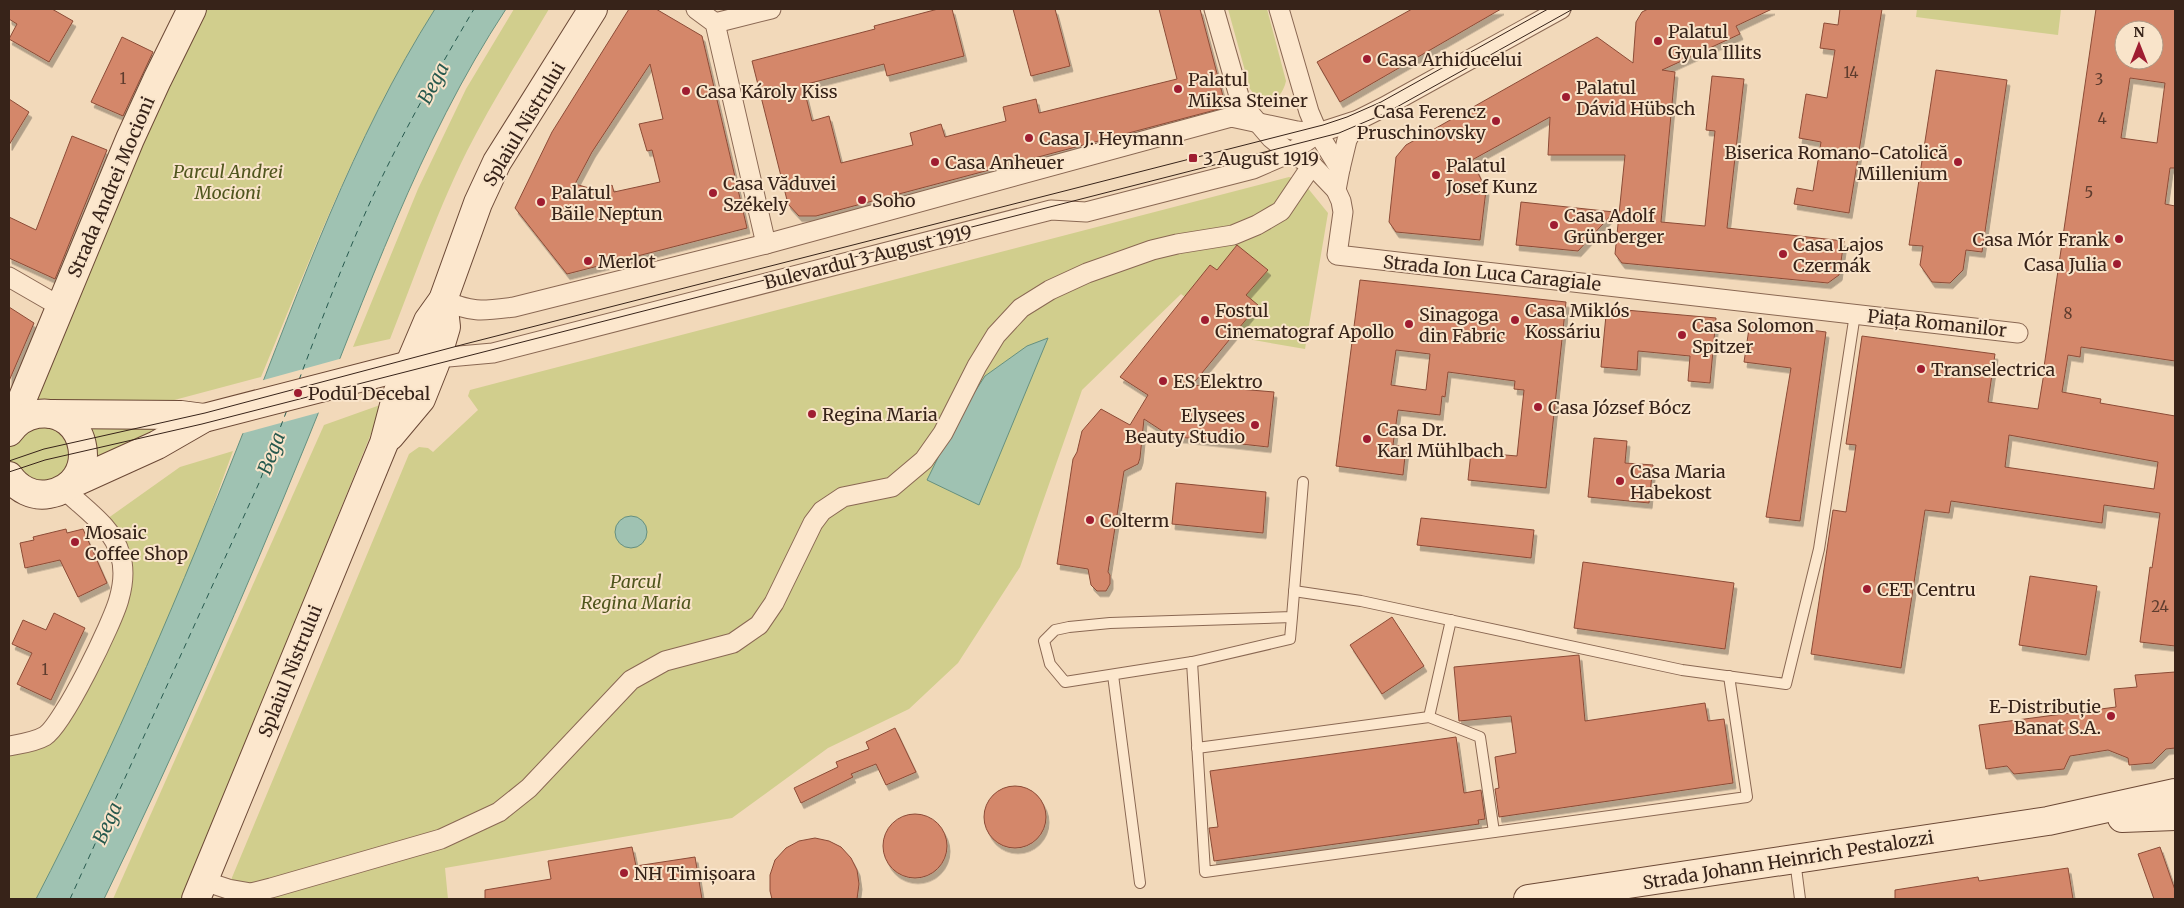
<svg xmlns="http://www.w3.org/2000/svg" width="2184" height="908" viewBox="0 0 2184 908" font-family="Merriweather,serif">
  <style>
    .green { fill: #d1ce8d }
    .water { fill: #9fc2b2; stroke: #66907f }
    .pier { fill: #f2d9ba }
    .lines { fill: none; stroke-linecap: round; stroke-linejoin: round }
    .ferry { stroke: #27594e; stroke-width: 1; stroke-dasharray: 6 5; stroke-linecap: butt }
    .building { fill: #d4876b; stroke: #8c4b36; fill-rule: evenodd; filter: url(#shadow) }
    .lane-casing { stroke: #8a6853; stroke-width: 12 }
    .street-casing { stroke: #8a6853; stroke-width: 21 }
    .secondary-casing { stroke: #6c4936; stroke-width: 30 }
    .lane { stroke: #fce7cd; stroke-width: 10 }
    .street { stroke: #fce7cd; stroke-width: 19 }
    .secondary { stroke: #fce7cd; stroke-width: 28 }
    .tram { stroke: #372319; stroke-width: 1 }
    .poi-dot { fill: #9f1d31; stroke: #f9e4ca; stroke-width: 2 }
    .labels { text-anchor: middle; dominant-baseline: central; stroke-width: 4; stroke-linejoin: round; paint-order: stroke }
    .number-label { font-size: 15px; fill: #5e3c2e }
    .poi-label { font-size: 18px; fill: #372319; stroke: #f9e4ca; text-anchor: start }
    .street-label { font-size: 18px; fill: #372319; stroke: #f9e4ca }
    .park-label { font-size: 18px; font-style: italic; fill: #50561e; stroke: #f9e4ca }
    .water-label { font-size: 19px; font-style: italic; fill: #27594e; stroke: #f9e4ca }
  </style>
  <defs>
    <filter id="shadow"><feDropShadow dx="3" dy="5.5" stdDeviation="0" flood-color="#0004"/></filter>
  </defs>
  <rect width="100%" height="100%" fill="#f2d9ba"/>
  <g class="green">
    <path d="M192 9H435C362 124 313 252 261 377L133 411 46 413 34 397Z"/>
    <path d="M514 9H549C521 56 492 102 467 151 437 211 415 276 390 339L353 347 418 189 466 89Z"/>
    <path d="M1228 9H1267L1286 81C1281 103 1264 107 1250 89Z"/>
    <polygon points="1917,9 2061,9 2058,35 1916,17"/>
    <polygon points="1289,177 1302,181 1328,213 1305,349 1242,338 1181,294 1082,390 1020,567 958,663 909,709 828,748 732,818 445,868 448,899 223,899 409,454 419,447 428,448 433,452 478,410 468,396 470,390"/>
    <polygon points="383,404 183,899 113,899 324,425"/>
    <polygon points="180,418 83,473 78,426"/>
    <polygon points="59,423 77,462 44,489 9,463 9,448 16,431"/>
    <path d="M233 451C220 486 208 521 195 555 148 672 94 787 36 899H9V746L46 736 121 593 104 521 180 467Z"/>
  </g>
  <g class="water">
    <path d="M435 9H506C418 143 367 294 307 441 244 596 177 749 104 899H36C115 747 182 588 245 428 301 285 352 140 435 9Z"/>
    <polygon points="1048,338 979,505 927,480 956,421 985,376 1027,346"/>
    <circle cx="631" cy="532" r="16"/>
  </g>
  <polygon class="pier" points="343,358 321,412 240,434 260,381"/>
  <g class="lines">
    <g class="ferry">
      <path d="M299 380C322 319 345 257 373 196 403 132 438 70 474 9"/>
      <polyline points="70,899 259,483 287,410"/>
    </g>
  </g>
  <g class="building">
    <polygon points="9,9 52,9 73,21 49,62 9,39 17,24 9,19"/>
    <path d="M629 9H656L702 36 747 228 567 274 515 208 552 132ZM650 64 663 119 639 124 647 151 652 150 660 182 614 192 612 185 603 192 575 184 592 152Z"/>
    <polygon points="938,9 952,9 964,56 887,76 884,64 803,85 812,121 829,116 841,163 913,145 910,133 941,124 945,137 1006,121 1003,107 1036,99 1039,113 1177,79 1159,9 1200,9 1224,100 1219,109 816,216 799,216 788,204 752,61 875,29 874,26"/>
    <polygon points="1013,9 1055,9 1070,66 1031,76"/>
    <polygon points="1412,9 1501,9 1340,102 1317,62"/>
    <polygon points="1648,9 1772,9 1736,26 1740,34 1662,70 1675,72 1661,222 1705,226 1715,131 1706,130 1712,76 1744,79 1727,228 1844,241 1839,275 1828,283 1622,263 1615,254 1625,155 1548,155 1550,117 1472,160 1486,190 1480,240 1396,232 1389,222 1396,157 1406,145 1597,37 1633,63 1636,22 1642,12"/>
    <polygon points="1840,9 1882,9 1849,213 1794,204 1797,188 1813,191 1821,142 1799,138 1806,94 1827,98 1835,50 1820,48 1824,23 1838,25"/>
    <path d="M2096 9H2175V168H2170L2165 204 2175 206V361L2081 347 2080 357 2068 355 2062 392 2101 399 2100 403 2175 416V646L2140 642 2150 567 2152 568 2160 513 2104 505 2102 523 1951 501 1949 513 1925 510 1901 668 1811 654 1833 510 1846 512 1856 445 1846 444 1862 336 1995 354 1988 402 2038 409 2045 367H2044ZM2124 30H2154V60H2124ZM2130 78 2165 83 2157 143 2121 138ZM2009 435 2158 462 2154 489 2005 467Z"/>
    <polygon points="122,37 153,52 123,116 91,102"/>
    <polygon points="1936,70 2007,80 1982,252 1966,250 1963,270 1950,283 1932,282 1920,265 1923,246 1909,245"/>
    <polygon points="9,99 29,112 9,145"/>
    <polygon points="72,136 107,150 55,279 9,258 9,217 36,230"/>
    <polygon points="1521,202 1614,212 1578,251 1516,245"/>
    <polygon points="1237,245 1268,270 1246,295 1258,305 1192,385 1274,392 1268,447 1170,436 1144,419 1140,458 1138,464 1124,471 1108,572 1110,575 1110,584 1106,591 1097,591 1091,585 1088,569 1057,564 1073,459 1077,452 1082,431 1101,409 1130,425 1148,395 1120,377 1210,265 1217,270"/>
    <path d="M1360 280 1566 302 1546 488 1468 480 1471 452 1517 456 1524 390 1514 389 1515 381 1448 372 1445 397 1442 396 1440 415 1398 410 1393 445 1406 447 1403 475 1336 466ZM1396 350 1430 354 1426 390 1391 385Z"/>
    <polygon points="9,307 34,323 9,381"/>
    <polygon points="1614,309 1716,318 1710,383 1688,381 1690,356 1638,351 1637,370 1601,367 1606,315"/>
    <polygon points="1750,322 1826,332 1800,521 1766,517 1791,368 1744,362"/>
    <polygon points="1594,438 1627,441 1625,463 1653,465 1649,503 1588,497"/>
    <polygon points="1176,483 1266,492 1263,533 1172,524"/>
    <polygon points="1421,518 1534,530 1531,558 1417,545"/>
    <polygon points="66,529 67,533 83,529 107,583 78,597 60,560 25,568 20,543 34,540 33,537"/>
    <polygon points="1583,562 1734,583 1725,649 1574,628"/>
    <polygon points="2030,576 2097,586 2086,655 2019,645"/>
    <polygon points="54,613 85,628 51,700 17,684 32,653 12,644 23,620 46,630"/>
    <polygon points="1392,617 1424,666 1382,694 1350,645"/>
    <polygon points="1579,655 1585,721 1705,703 1708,721 1724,719 1733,783 1499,817 1495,789 1499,788 1495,757 1516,753 1511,716 1459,721 1454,667"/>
    <polygon points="2175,672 2175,748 2166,749 2152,763 2129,765 2128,758 2108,750 2070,756 2064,769 2014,774 2007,766 1986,769 1979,725 2116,707 2114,689 2137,687 2135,675"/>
    <polygon points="895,728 916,772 886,785 876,764 851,774 853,777 801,803 794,788 838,767 836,762 869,749 866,742"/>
    <polygon points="1456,737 1464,793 1481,790 1485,819 1478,820 1479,824 1214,861 1209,828 1218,827 1210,771"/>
    <circle cx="1015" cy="817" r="31"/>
    <circle cx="915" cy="846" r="32"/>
    <polygon points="815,838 829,841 841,847 851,858 857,870 859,884 857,899 772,899 770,891 770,875 775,860 786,848 799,841"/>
    <polygon points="632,847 636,866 695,857 702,899 485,899 485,890 551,879 548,861"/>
    <polygon points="2160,847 2175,890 2175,899 2154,899 2138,854"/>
    <polygon points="2068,868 2073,899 1895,899 1895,890 1978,877 1979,881"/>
  </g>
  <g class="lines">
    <g class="lane-casing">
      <g id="lane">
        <polyline points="1294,591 1361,601 1682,670 1786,684 1819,549 1855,314"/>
        <polyline points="1292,617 1290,639 1192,662 1065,682 1050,664 1044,641 1055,630 1069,627 1110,623 1292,617 1303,482"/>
        <polyline points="1192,662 1205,872 1747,797 1729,676"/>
        <polyline points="1113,675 1140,883"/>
        <polyline points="1429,717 1451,620"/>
        <polyline points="1197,748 1429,717 1480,737 1494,832"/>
        <polyline points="1795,860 1800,899"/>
      </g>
    </g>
    <g class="street-casing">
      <g id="street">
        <polyline points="696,9 715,23 766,244"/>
        <polyline points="1214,9 1241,103 1271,138 1290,153 1312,165 1336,190 1341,201 1343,212 1337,255 2018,333"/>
        <polyline points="1279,9 1309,112 1318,133 1340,169 1336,190"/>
        <polyline points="715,23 771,9"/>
        <polyline points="1340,169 1347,140 1358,120"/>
        <polyline points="9,277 61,307"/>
        <path d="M443 300C473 313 482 311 514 307L766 244 1231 117 1297 131 1318 133"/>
        <polyline points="437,358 493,353 1051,210 1086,212 1253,169 1290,153 1318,133 1358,120 1384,107 1561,9"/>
        <path d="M9 746C20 744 35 742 45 736 63 725 113 622 119 599 123 585 125 569 120 554 113 527 83 508 64 489"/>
        <polyline points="204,881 228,889 251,893 271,888 441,839 499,812 529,788 631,680 665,661 733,643 759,625 774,603 813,523 822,511 843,497 892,487 924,460 943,433 977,366 996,335 1021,308 1050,290 1087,273 1152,250 1177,244 1233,235 1257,225 1281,211 1312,165"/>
      </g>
    </g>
    <g class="secondary-casing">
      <g id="secondary">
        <polyline points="51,414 181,415 204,418"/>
        <polyline points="9,431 130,139 157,80 192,9"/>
        <path d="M9 432C16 422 25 416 37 414 89 406 102 485 49 494 33 497 18 489 9 476"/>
        <polyline points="390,436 421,399 435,364 446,327 443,300"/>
        <polyline points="71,484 157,445 204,418 437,358"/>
        <polyline points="2122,818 2175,816"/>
        <polyline points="196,899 384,443 397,394 428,321 443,300 478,203 497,162 593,9"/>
        <polyline points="1528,899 2048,821 2175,793"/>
      </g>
    </g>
    <use href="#lane" class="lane"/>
    <use href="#street" class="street"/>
    <use href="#secondary" class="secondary"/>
    <g class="tram">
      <polyline points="9,461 44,449 205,413 465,344 1323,125 1347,117 1381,102 1548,9"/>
      <polyline points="9,472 45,460 202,424 1339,133 1386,113 1573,9"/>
    </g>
  </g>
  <g class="poi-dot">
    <circle cx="1658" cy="41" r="5"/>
    <circle cx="1367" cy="59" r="5"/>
    <circle cx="1178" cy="89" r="5"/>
    <circle cx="686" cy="91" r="5"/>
    <circle cx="1566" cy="97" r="5"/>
    <circle cx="1496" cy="121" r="5"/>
    <circle cx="1029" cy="138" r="5"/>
    <rect x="1188" y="153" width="10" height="10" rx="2.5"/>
    <circle cx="935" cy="162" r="5"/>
    <circle cx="1958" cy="162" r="5"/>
    <circle cx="1436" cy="175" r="5"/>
    <circle cx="713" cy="193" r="5"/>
    <circle cx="862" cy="200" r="5"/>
    <circle cx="541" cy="202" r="5"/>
    <circle cx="1554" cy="225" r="5"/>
    <circle cx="2119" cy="239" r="5"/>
    <circle cx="1783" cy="254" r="5"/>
    <circle cx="588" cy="261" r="5"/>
    <circle cx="2117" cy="264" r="5"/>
    <circle cx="1205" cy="320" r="5"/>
    <circle cx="1515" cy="320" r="5"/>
    <circle cx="1409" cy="324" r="5"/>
    <circle cx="1682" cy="335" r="5"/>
    <circle cx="1921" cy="369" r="5"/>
    <circle cx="1163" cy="381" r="5"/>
    <circle cx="298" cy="393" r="5"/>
    <circle cx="1538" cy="407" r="5"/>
    <circle cx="812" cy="414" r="5"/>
    <circle cx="1255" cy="425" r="5"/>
    <circle cx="1367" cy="439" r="5"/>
    <circle cx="1620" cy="481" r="5"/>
    <circle cx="1090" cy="520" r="5"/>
    <circle cx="75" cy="542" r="5"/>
    <circle cx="1867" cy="589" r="5"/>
    <circle cx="2111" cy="716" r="5"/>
    <circle cx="624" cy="873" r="5"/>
  </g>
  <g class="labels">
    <g class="number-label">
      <text x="1851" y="72">14</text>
      <text x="123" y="78">1</text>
      <text x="2099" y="79">3</text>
      <text x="2102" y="118">4</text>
      <text x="2089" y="192">5</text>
      <text x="2068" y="313">8</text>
      <text x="2160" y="606">24</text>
      <text x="45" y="669">1</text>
    </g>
    <g class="poi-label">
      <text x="1668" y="31">Palatul<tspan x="1668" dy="21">Gyula Illits</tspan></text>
      <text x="1377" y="59">Casa Arhiducelui</text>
      <text x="1188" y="79">Palatul<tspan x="1188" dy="21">Miksa Steiner</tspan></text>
      <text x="1576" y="87">Palatul<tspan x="1576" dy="21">Dávid Hübsch</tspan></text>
      <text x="696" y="91">Casa Károly Kiss</text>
      <text x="1486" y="111" text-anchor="end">Casa Ferencz<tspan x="1486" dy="21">Pruschinovsky</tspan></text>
      <text x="1039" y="138">Casa J. Heymann</text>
      <text x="1948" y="152" text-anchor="end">Biserica Romano-Catolică<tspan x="1948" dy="21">Millenium</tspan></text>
      <text x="1203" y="158">3 August 1919</text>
      <text x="945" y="162">Casa Anheuer</text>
      <text x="1446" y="165">Palatul<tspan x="1446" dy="21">Josef Kunz</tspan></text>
      <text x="723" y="183">Casa Văduvei<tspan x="723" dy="21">Székely</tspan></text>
      <text x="551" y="192">Palatul<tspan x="551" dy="21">Băile Neptun</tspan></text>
      <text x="872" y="200">Soho</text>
      <text x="1564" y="215">Casa Adolf<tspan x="1564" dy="21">Grünberger</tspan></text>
      <text x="2109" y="239" text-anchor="end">Casa Mór Frank</text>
      <text x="1793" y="244">Casa Lajos<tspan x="1793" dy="21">Czermák</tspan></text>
      <text x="598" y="261">Merlot</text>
      <text x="2107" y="264" text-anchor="end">Casa Julia</text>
      <text x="1215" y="310">Fostul<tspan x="1215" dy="21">Cinematograf Apollo</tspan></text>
      <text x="1525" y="310">Casa Miklós<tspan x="1525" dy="21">Kossáriu</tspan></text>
      <text x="1419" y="314">Sinagoga<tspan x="1419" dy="21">din Fabric</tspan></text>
      <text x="1692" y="325">Casa Solomon<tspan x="1692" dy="21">Spitzer</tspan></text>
      <text x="1931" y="369">Transelectrica</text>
      <text x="1173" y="381">ES Elektro</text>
      <text x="308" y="393">Podul Decebal</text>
      <text x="1548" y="407">Casa József Bócz</text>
      <text x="822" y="414">Regina Maria</text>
      <text x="1245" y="415" text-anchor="end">Elysees<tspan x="1245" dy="21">Beauty Studio</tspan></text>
      <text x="1377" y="429">Casa Dr.<tspan x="1377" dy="21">Karl Mühlbach</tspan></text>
      <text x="1630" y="471">Casa Maria<tspan x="1630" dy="21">Habekost</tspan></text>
      <text x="1100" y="520">Colterm</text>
      <text x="85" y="532">Mosaic<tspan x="85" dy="21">Coffee Shop</tspan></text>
      <text x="1877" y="589">CET Centru</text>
      <text x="2101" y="706" text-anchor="end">E-Distribuție<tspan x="2101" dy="21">Banat S.A.</tspan></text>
      <text x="634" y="873">NH Timișoara</text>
    </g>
    <g class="street-label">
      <text transform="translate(524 124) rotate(-59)">Splaiul Nistrului</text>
      <text transform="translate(111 187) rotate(-67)">Strada Andrei Mocioni</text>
      <text transform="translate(868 257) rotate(-14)">Bulevardul 3 August 1919</text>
      <text transform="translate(1492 273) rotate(6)">Strada Ion Luca Caragiale</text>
      <text transform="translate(1937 323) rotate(6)">Piața Romanilor</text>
      <text transform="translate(290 671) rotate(-68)">Splaiul Nistrului</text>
      <text transform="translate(1788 860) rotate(-9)">Strada Johann Heinrich Pestalozzi</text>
    </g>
    <g class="park-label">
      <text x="228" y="171">Parcul Andrei<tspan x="228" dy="21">Mocioni</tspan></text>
      <text x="636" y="581">Parcul<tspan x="636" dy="21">Regina Maria</tspan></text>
    </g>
    <g class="water-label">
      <text transform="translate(433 83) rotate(-62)">Bega</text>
      <text transform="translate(271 453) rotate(-69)">Bega</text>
      <text transform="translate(107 823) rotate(-66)">Bega</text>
    </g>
  </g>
  <rect width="2184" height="908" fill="none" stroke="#372319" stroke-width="20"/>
  <g transform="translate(2139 45)"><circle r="24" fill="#f9e4ca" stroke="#ab9783"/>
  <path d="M0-4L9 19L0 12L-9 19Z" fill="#9f1d31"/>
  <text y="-8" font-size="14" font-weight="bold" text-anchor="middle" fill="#372319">N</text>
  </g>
</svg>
